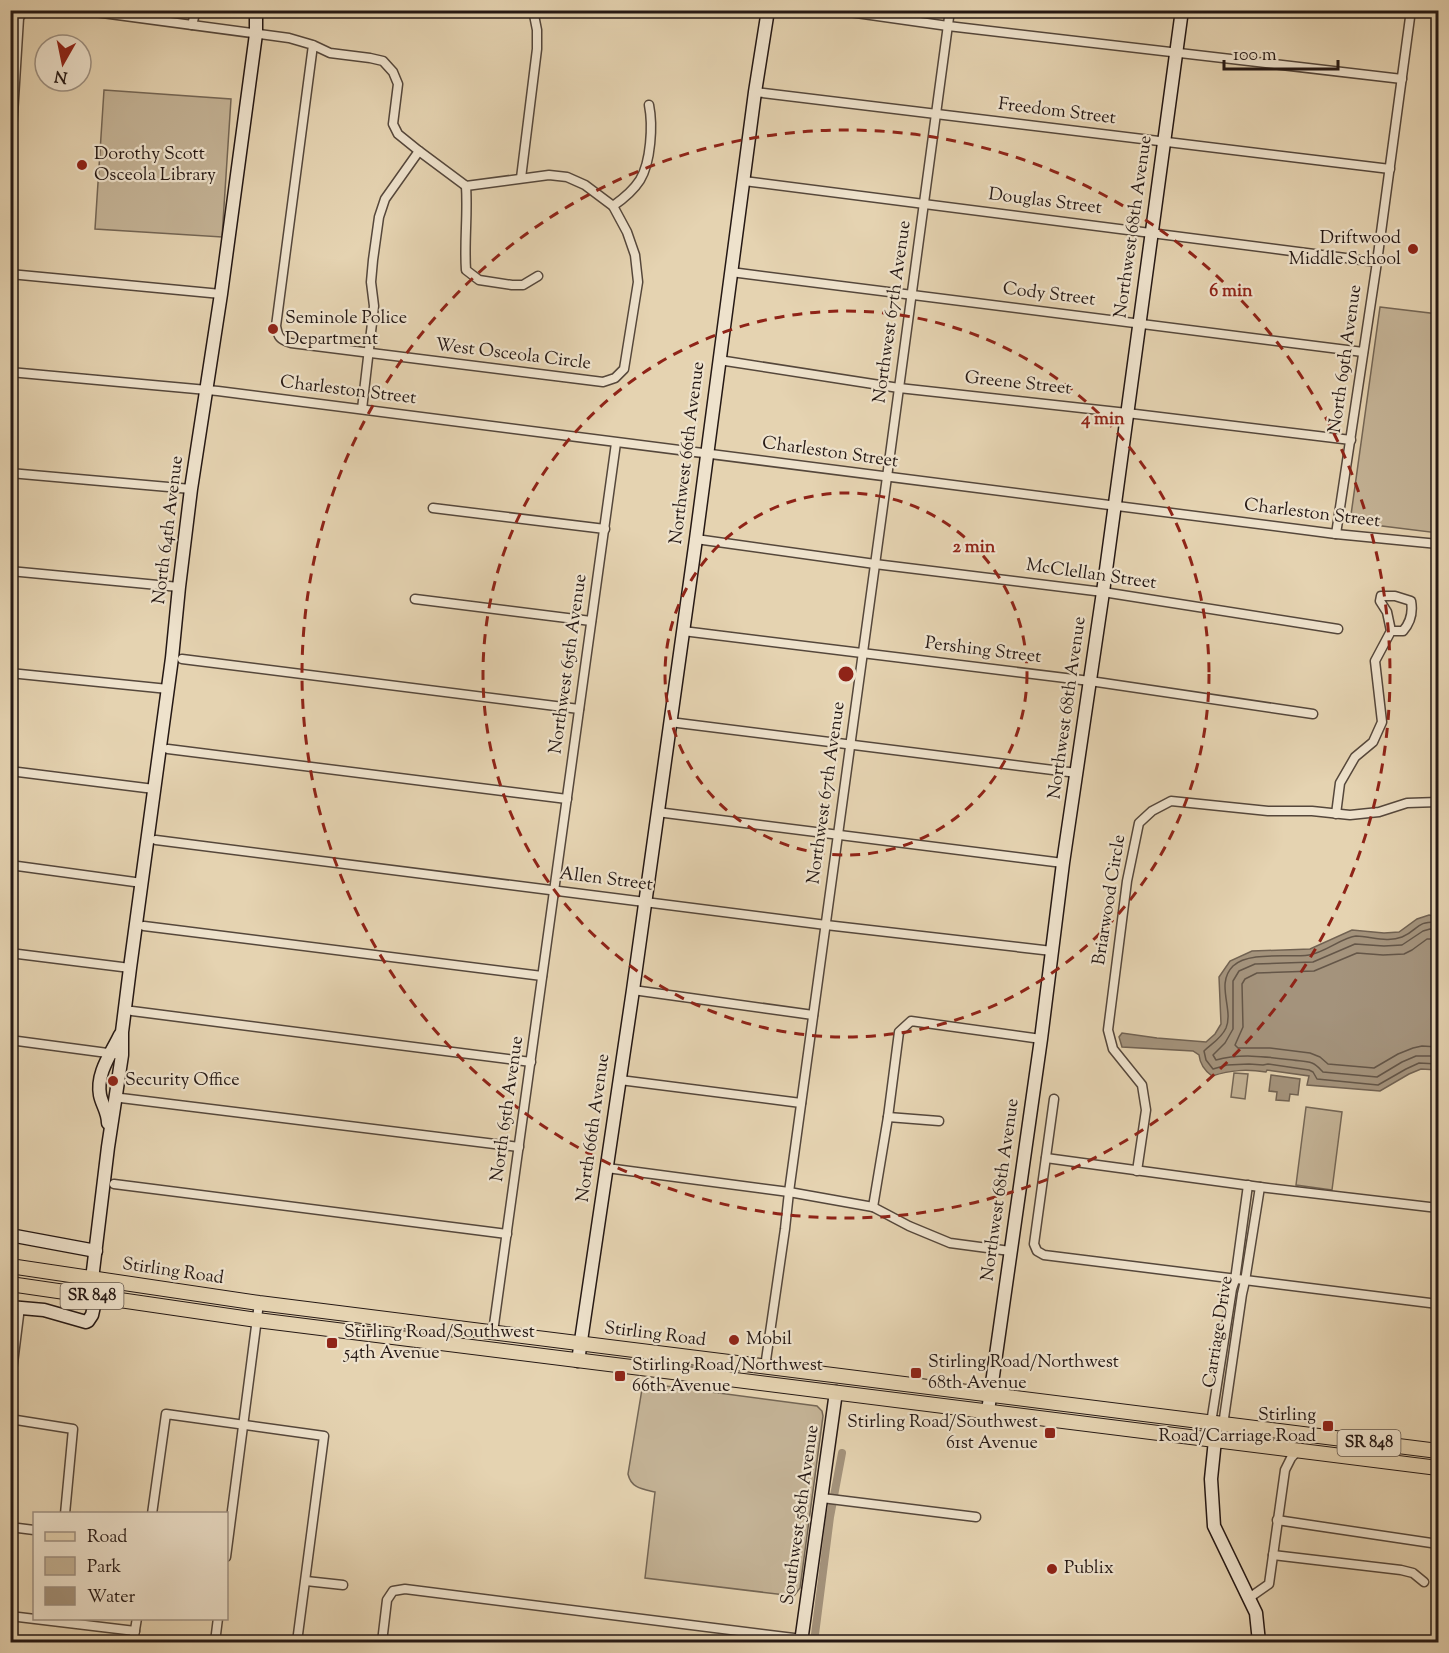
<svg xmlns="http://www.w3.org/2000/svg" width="1449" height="1653" viewBox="0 0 1449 1653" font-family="'Sorts Mill Goudy',serif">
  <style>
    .green { fill: #c4b396; stroke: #746655; stroke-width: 1.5 }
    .water { fill: #a4937c; stroke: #716252; stroke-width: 1.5 }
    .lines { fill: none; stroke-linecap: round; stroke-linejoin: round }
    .shore { stroke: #645648; stroke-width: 1.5 }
    .canal { stroke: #a4937c; stroke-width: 8 }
    .street-casing { stroke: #55473b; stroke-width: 11 }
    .secondary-casing { stroke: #251814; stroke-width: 15 }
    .primary-casing { stroke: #251814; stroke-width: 16 }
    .street { stroke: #eee2cc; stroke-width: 8 }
    .secondary { stroke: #eee2cc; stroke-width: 12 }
    .primary { stroke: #e5d3b1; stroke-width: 14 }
    .ring { fill: none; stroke: #8f2418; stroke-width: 3; stroke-dasharray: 10 8 }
    .poi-dot { fill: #8f2418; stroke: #eee2cc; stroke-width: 2 }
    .labels { text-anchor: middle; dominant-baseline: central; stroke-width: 4.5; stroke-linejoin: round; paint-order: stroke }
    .shield { fill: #eee2cc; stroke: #61554b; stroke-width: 1.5 }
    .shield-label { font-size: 16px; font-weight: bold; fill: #251814 }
    .street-label { font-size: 18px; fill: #251814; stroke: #eee2cc }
    .poi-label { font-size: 18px; fill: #251814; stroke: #eee2cc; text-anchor: start }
    .centre { fill: #8f2418; stroke: #eee2cc; stroke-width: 3 }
    .ring-label { font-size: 18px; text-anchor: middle; font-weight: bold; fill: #8f2418; stroke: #eee2cc; stroke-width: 4.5; stroke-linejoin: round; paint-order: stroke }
  </style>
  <rect width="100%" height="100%" fill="#e5d3b1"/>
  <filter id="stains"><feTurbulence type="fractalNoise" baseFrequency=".00333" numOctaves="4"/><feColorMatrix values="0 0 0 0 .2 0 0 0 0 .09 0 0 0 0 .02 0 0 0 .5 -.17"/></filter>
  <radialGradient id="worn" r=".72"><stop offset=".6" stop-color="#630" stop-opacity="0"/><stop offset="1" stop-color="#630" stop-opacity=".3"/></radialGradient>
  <g class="green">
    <polygon points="104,90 231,99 222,237 95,229"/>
    <polygon points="1380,307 1438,314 1438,533 1350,522"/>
    <polygon points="1234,1073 1248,1074 1245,1099 1231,1097"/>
    <polygon points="1306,1107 1342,1112 1332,1190 1296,1185"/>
    <path d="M643 1383 817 1406 822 1411 823 1416 800 1588 794 1596 645 1578 655 1492C642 1489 631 1488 628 1474Z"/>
  </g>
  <g class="water">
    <path d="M1429 915 1438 917V1070L1421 1069 1409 1074 1380 1091 1307 1085 1309 1076 1267 1070 1266 1072C1246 1069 1231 1070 1212 1076 1205 1071 1200 1064 1199 1055L1193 1051 1122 1047 1119 1037 1122 1033 1157 1038 1206 1042 1215 1034 1221 1024 1219 977 1230 961 1252 951 1310 949 1352 930 1384 933 1399 932 1417 919Z"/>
    <polygon points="1271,1075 1300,1079 1298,1095 1290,1094 1289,1101 1276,1100 1277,1092 1269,1091"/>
  </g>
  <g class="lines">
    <g class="shore">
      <path d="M1438 922C1415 921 1419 930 1402 937 1387 943 1370 936 1356 936 1343 937 1324 953 1309 955 1288 958 1249 951 1233 966 1215 984 1234 1009 1226 1028 1221 1039 1211 1044 1204 1051L1206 1060 1213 1069 1227 1065 1249 1064 1263 1065 1268 1064 1309 1070 1313 1072 1317 1079 1378 1085 1406 1069 1419 1063 1438 1064"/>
      <path d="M1438 930 1430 929 1423 931 1402 945 1384 946 1355 944 1313 962 1255 964 1239 971 1233 981V1029L1225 1043 1213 1055 1216 1060C1241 1053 1268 1057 1293 1060 1299 1061 1306 1061 1312 1063 1317 1065 1320 1069 1323 1072L1377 1077 1402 1062 1416 1056H1438"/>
      <polyline points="1438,939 1427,939 1412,950 1404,954 1383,955 1357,953 1314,971 1257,973 1245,979 1242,984 1243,1027 1235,1045 1238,1048 1270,1048 1310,1053 1320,1057 1328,1064 1374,1068 1398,1054 1413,1048 1422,1046 1438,1047"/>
    </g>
    <polyline class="canal" points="814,1642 830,1517 842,1453"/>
    <g class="street-casing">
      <g id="street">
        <path d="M80 10 289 38 313 45 330 53 370 58 383 61 393 72 398 84 393 124 398 134 419 151 466 186 549 175 567 177 585 185 613 206 627 232 635 255 638 282 624 369 615 378 603 382 291 343C280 340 278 337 276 326L313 45"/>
        <polyline points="835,10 948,26 1402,79"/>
        <polyline points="192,25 196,10"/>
        <polyline points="755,92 1390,169"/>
        <polyline points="10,163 19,18 24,10"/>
        <polyline points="521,178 537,49 537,30 533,10"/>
        <polyline points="744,181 1377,262"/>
        <path d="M466 186C468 214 464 242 466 270L479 280 512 285H523L538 276"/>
        <path d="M613 206C623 199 633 191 640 180 651 162 653 125 649 105"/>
        <path d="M731 272C942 300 1153 324 1363 352"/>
        <polyline points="10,274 221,294"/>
        <polyline points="719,360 899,388 1127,413 1351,440"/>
        <polyline points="10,372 218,391 1336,534 1438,544"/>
        <polyline points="362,409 374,306 371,282 373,260 379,217 385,199 419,151"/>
        <polyline points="10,473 191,489"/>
        <polyline points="433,508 605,529"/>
        <polyline points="1336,534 1377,262 1411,10"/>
        <polyline points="696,539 875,564 1103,592 1338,629"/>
        <polyline points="10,571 179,587"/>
        <polyline points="415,599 591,621"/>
        <polyline points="683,631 1090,681 1313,714"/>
        <polyline points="182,659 579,709"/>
        <polyline points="10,673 168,689"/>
        <polyline points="670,722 1077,773"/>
        <polyline points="168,749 567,799"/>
        <polyline points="10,771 154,789"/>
        <polyline points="657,812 1063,863"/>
        <path d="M1336 814 1340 783 1355 757 1373 742 1382 722 1375 661 1391 631 1387 612 1380 601 1381 596H1395L1411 601C1413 612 1411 622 1403 631H1391"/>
        <polyline points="156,840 826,925 1052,951"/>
        <polyline points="10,865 142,883"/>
        <polyline points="144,926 542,976"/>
        <polyline points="10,953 130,968"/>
        <polyline points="633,990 813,1015"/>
        <polyline points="132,1011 531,1062"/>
        <polyline points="10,1040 115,1054"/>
        <polyline points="620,1080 801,1103"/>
        <polyline points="121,1098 519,1147"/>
        <polyline points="1054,1099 1034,1244 1037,1251 1044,1255 1438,1304"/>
        <polyline points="888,1117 939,1121"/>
        <polyline points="1046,1158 1260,1187 1438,1208"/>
        <polyline points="607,1168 789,1192 873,1207 909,1226 950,1243 1010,1251"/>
        <polyline points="1137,1171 1146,1110 1142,1085 1113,1049 1108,1030 1127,881 1139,823 1152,811 1171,801 1268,811 1312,811 1350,815 1379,812 1407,803 1438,802"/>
        <polyline points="114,1184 507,1234"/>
        <polyline points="873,1207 888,1117 899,1032 911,1021 1041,1039"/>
        <polyline points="493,1332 616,443"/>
        <polyline points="765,1367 785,1229 789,1192 887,477 950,10"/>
        <polyline points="10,1387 20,1307"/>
        <polyline points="10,1419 73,1429 65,1514"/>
        <polyline points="1211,1423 1232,1289 1235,1280 1248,1185"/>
        <polyline points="1223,1425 1242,1294 1245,1281 1260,1187"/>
        <polyline points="822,1498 976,1517"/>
        <polyline points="152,1514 166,1414 324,1436 297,1642"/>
        <polyline points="1277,1520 1438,1544"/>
        <polyline points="10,1527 34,1530"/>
        <polyline points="1273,1555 1401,1570 1413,1573 1424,1582"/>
        <polyline points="226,1557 259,1303"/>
        <polyline points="306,1581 343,1585"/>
        <polyline points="1249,1598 1269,1584 1285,1470 1291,1458 1298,1450"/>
        <polyline points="10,1616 135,1631"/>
        <polyline points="133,1642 137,1618"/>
        <polyline points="215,1642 218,1618"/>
        <polyline points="382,1642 387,1600 393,1591 405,1589 802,1639"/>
      </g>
    </g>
    <g class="secondary-casing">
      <g id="secondary">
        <path d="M108 1123C108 1112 102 1105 100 1095 96 1073 111 1054 120 1035"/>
        <polyline points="10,1235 96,1251"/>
        <polyline points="92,1279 108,1147 122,1055 122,1032 130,968 172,658 179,587 191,489 221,294 256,34 256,10"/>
        <polyline points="10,1307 44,1310 86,1322 88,1321 92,1315 96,1297"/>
        <polyline points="578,1361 633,990 696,539 755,92 768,10"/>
        <polyline points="988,1411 1041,1039 1063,863 1103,592 1182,10"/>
        <polyline points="1211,1423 1215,1440 1211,1479 1214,1526 1256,1613 1259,1642"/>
        <polyline points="801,1642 836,1392"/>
      </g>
    </g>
    <g class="primary-casing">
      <g id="primary">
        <polyline points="10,1266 259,1303 1438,1451"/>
        <polyline points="10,1284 257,1320 1438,1468"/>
      </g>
    </g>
    <use href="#street" class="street"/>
    <use href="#secondary" class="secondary"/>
    <use href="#primary" class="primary"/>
  </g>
  <g class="ring">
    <circle cx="846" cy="674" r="181"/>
    <circle cx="846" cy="674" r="363"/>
    <circle cx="846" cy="674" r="544"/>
  </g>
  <g class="poi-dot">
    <circle cx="82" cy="165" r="6"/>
    <circle cx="1413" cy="249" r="6"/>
    <circle cx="273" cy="329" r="6"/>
    <circle cx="113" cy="1081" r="6"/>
    <circle cx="734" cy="1340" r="6"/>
    <rect x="326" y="1337" width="12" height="12" rx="3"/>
    <rect x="910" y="1367" width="12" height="12" rx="3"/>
    <rect x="614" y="1370" width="12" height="12" rx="3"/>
    <rect x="1322" y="1420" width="12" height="12" rx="3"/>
    <rect x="1044" y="1427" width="12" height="12" rx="3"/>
    <circle cx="1052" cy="1569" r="6"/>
  </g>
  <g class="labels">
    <g class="shield">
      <rect x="60.5" y="1283" width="63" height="26" rx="4.5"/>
      <rect x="1337.5" y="1430" width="63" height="26" rx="4.5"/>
    </g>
    <g class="shield-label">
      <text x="92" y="1296">SR 848</text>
      <text x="1369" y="1443">SR 848</text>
    </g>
    <g class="street-label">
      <text transform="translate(1057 112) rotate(7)">Freedom Street</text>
      <text transform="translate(1045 202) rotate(7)">Douglas Street</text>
      <text transform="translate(1134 227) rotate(-82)">Northwest 68th Avenue</text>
      <text transform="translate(1049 295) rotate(7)">Cody Street</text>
      <text transform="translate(893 312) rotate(-82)">Northwest 67th Avenue</text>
      <text transform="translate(513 355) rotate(7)">West Osceola Circle</text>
      <text transform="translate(1346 359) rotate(-82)">North 69th Avenue</text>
      <text transform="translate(1018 384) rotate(6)">Greene Street</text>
      <text transform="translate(348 391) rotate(7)">Charleston Street</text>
      <text transform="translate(688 453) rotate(-83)">Northwest 66th Avenue</text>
      <text transform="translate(830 453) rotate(8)">Charleston Street</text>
      <text transform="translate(1312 514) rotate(7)">Charleston Street</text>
      <text transform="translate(169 530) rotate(-83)">North 64th Avenue</text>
      <text transform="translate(1091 575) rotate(8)">McClellan Street</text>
      <text transform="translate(983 651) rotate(7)">Pershing Street</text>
      <text transform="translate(569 664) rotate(-82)">Northwest 65th Avenue</text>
      <text transform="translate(1068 708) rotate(-82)">Northwest 68th Avenue</text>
      <text transform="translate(827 793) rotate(-82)">Northwest 67th Avenue</text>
      <text transform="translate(606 880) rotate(7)">Allen Street</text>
      <text transform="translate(1110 900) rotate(-81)">Briarwood Circle</text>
      <text transform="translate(508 1109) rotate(-82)">North 65th Avenue</text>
      <text transform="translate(594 1128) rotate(-82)">North 66th Avenue</text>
      <text transform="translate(1001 1190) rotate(-82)">Northwest 68th Avenue</text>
      <text transform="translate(173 1272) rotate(8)">Stirling Road</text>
      <text transform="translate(1219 1332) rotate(-81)">Carriage Drive</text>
      <text transform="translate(655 1335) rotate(7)">Stirling Road</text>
      <text transform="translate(801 1515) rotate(-82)">Southwest 58th Avenue</text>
    </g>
    <g class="poi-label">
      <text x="94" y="155">Dorothy Scott<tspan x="94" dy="21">Osceola Library</tspan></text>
      <text x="1401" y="239" text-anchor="end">Driftwood<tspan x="1401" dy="21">Middle School</tspan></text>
      <text x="285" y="319">Seminole Police<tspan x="285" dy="21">Department</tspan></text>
      <text x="125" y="1081">Security Office</text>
      <text x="344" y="1333">Stirling Road/Southwest<tspan x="344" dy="21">54th Avenue</tspan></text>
      <text x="746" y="1340">Mobil</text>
      <text x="928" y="1363">Stirling Road/Northwest<tspan x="928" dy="21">68th Avenue</tspan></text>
      <text x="632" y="1366">Stirling Road/Northwest<tspan x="632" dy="21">66th Avenue</tspan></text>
      <text x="1316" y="1416" text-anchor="end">Stirling<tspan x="1316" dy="21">Road/Carriage Road</tspan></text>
      <text x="1038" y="1423" text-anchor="end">Stirling Road/Southwest<tspan x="1038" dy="21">61st Avenue</tspan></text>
      <text x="1064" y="1569">Publix</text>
    </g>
  </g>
  <circle cx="846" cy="674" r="9" class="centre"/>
  <g class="ring-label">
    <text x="1231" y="296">6 min</text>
    <text x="1103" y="424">4 min</text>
    <text x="974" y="552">2 min</text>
  </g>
  <rect width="1449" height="1653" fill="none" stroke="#e5d3b1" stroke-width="36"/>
  <rect x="12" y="12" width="1425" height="1629" fill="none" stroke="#251814" stroke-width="3"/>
  <rect x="18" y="18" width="1413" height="1617" fill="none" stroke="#251814" stroke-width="1.5"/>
  <rect x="33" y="1512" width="195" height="108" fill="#eee2cc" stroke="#9e9182" stroke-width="1.5"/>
  <rect x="45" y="1532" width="30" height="9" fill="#e5d3b1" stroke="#9e9182" stroke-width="1.5"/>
  <text x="87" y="1542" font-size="18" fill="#251814">Road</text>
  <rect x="45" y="1557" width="30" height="18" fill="#c4b396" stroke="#9e9182" stroke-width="1.5"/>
  <text x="87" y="1572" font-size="18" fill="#251814">Park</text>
  <rect x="45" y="1587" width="30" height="18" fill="#a4937c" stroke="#9e9182" stroke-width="1.5"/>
  <text x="87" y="1602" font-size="18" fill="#251814">Water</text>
  <g transform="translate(63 63) rotate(189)"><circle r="28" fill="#eee2cc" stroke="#9e9182" stroke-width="1.5"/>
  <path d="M0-4.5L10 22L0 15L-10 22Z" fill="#8f2418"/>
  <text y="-9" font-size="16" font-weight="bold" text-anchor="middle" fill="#251814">N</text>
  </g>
  <path d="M1224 60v9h114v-9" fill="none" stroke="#251814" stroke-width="3"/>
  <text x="1233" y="60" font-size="18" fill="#251814" stroke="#eee2cc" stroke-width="4.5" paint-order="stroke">100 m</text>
  <rect width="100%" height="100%" filter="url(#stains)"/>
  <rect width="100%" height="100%" fill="url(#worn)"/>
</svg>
